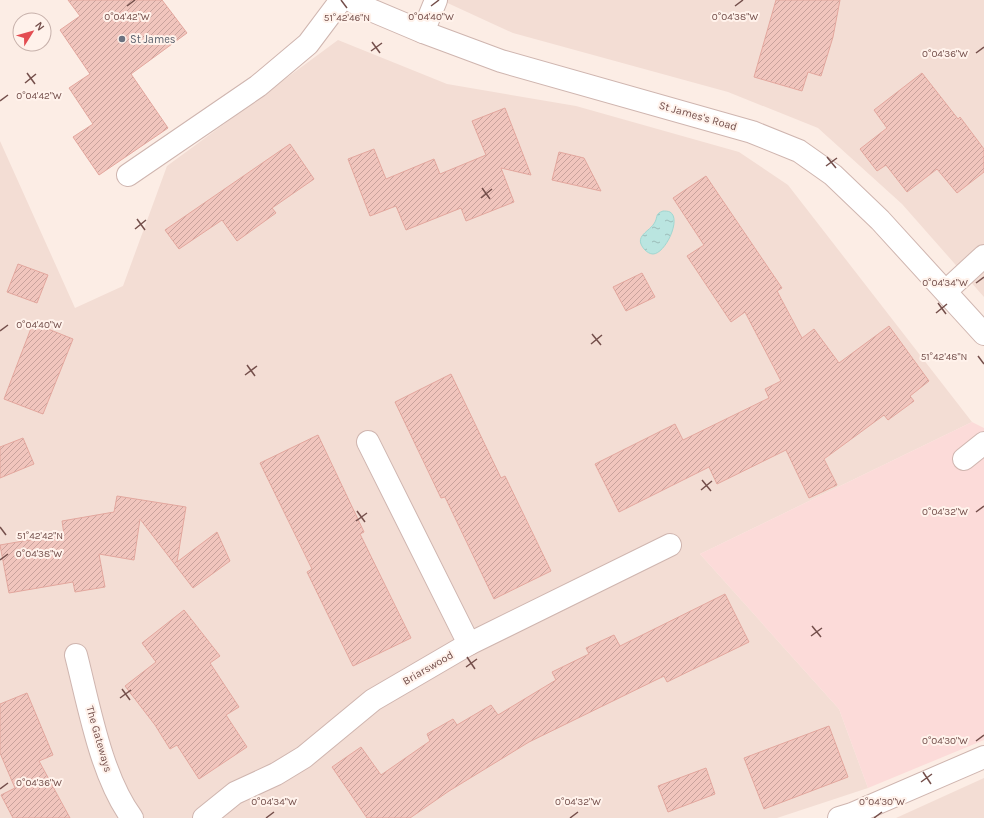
<svg xmlns="http://www.w3.org/2000/svg" width="984" height="818" viewBox="0 0 984 818" font-family="Karla,sans-serif">
  <style>
    .residential { fill: #f3ddd4 }
    .commercial { fill: #fcdbd9 }
    .water { fill: url(#water-ripples); stroke: #a0d7d1 }
    .building { fill: url(#building-hatch); stroke: #e3a79e }
    .lines { fill: none; stroke-linecap: round; stroke-linejoin: round }
    .minor-casing { stroke: #cfb5af; stroke-width: 24 }
    .minor { stroke: #fff; stroke-width: 22 }
    .ticks { fill: none; stroke: #744f4b; stroke-width: 1.5 }
    .worship-dot { fill: #6b7280; stroke: #fff2eb; stroke-width: 1.5 }
    .labels { text-anchor: middle; dominant-baseline: central; stroke-width: 4; stroke-linejoin: round; paint-order: stroke }
    .worship-label { font-size: 11px; fill: #5b616d; stroke: #fff2eb; text-anchor: start }
    .street-label { font-size: 11px; fill: #744f4b; stroke: #fff2eb }
    .ticks-label { font-size: 10px; text-anchor: middle; fill: #744f4b; stroke: #fff2eb; stroke-width: 4; stroke-linejoin: round; paint-order: stroke }
  </style>
  <defs>
    <pattern id="water-ripples" width="26" height="14" patternUnits="userSpaceOnUse"><rect width="26" height="14" fill="#bae5e0"/><path d="M2 4q2-2 4 0t4 0M15 11q2-2 4 0t4 0" fill="none" stroke="#9cbcb8"/></pattern>
    <pattern id="building-hatch" width="6" height="6" patternUnits="userSpaceOnUse"><rect width="6" height="6" fill="#f1c5bd"/><path d="M-1 1l2-2M0 6l6-6M5 7l2-2" fill="none" stroke="#c8a29c"/></pattern>
  </defs>
  <rect width="100%" height="100%" fill="#fcede5"/>
  <g class="residential">
    <polygon points="441,0 984,0 984,297 902,204 818,128 728,92 513,33"/>
    <polygon points="338,40 447,84 576,106 739,152 788,185 972,422 700,554 839,709 868,788 777,818 0,818 0,141 75,308 123,286 167,166"/>
    <polygon points="984,778 984,818 896,818"/>
  </g>
  <polygon class="commercial" points="972,422 984,428 984,740 868,788 839,709 700,554"/>
  <path class="water" d="M663 211C665 211 668 211 670 212 682 219 665 254 653 254 650 254 647 252 645 250 632 236 650 232 655 222 658 216 655 214 663 211Z"/>
  <g class="building">
    <polygon points="68,0 162,0 187,33 131,74 168,128 99,175 73,137 93,124 69,88 90,74 60,30 80,16"/>
    <polygon points="776,0 840,0 833,37 821,76 808,72 802,91 754,77"/>
    <polygon points="922,73 958,119 960,117 984,149 984,172 957,193 937,169 907,192 886,165 877,171 860,149 887,128 874,110"/>
    <polygon points="505,108 531,175 501,168 514,202 466,221 461,208 406,230 396,206 370,216 348,159 374,149 386,179 434,159 440,174 486,155 472,121"/>
    <polygon points="290,144 314,179 272,208 276,213 237,241 222,220 179,249 165,230"/>
    <polygon points="559,152 584,158 601,191 552,180"/>
    <polygon points="706,176 782,288 777,291 802,338 814,329 839,363 889,326 929,381 910,396 914,401 888,420 884,415 824,459 837,485 809,498 786,450 717,484 709,467 619,512 595,464 675,424 683,440 769,398 765,389 781,381 745,312 731,322 687,256 704,245 673,198"/>
    <polygon points="18,264 48,275 37,303 7,292"/>
    <polygon points="642,273 655,297 626,311 613,287"/>
    <polygon points="33,323 73,339 43,414 4,399"/>
    <polygon points="451,374 501,478 505,476 551,571 494,599 445,497 441,498 395,402"/>
    <polygon points="318,435 364,532 360,534 411,638 353,666 307,572 312,569 260,463"/>
    <polygon points="23,438 34,464 0,478 0,447"/>
    <polygon points="117,496 186,507 177,562 217,532 230,561 193,588 140,519 134,560 99,554 105,587 75,592 73,582 9,593 0,545 64,534 62,521 114,512"/>
    <polygon points="725,594 749,642 667,682 664,676 529,742 449,791 410,818 367,818 332,767 361,747 381,775 430,741 427,734 453,719 457,725 491,705 498,715 556,680 552,672 589,654 586,648 614,635 620,646"/>
    <polygon points="184,610 220,656 210,663 239,707 226,715 247,747 199,779 177,745 170,749 155,725 125,686 156,662 142,643"/>
    <polygon points="27,693 53,755 39,761 70,818 13,818 1,795 15,788 0,753 0,704"/>
    <polygon points="829,726 848,777 764,809 744,758"/>
    <polygon points="706,768 715,794 668,812 658,786"/>
  </g>
  <g class="lines">
    <g class="minor-casing">
      <g id="minor">
        <polyline points="350,0 359,5 423,32 501,61 752,132 799,151 833,175 880,220 984,334"/>
        <polyline points="423,32 436,0"/>
        <polyline points="128,175 258,86 308,44 341,0"/>
        <polyline points="946,291 984,256"/>
        <polyline points="368,442 469,644"/>
        <polyline points="964,459 984,443"/>
        <path d="M76 655C89 706 101 776 132 818"/>
        <polyline points="204,818 235,793 276,774 304,757 373,700 469,644 670,545"/>
        <polyline points="839,818 852,814 984,757"/>
      </g>
    </g>
    <use href="#minor" class="minor"/>
  </g>
  <path class="ticks" d="M341 0 347 8M127 6 135 0M431 6 439 0M735 6 743 0M372 42 380 53M371 51 382 43M976 53 984 47M27 73 35 84M25 83 36 74M0 101 8 95M827 157 836 168M826 166 837 158M482 188 490 199M481 198 492 189M137 219 145 230M135 229 146 220M976 283 984 277M938 303 946 314M936 313 947 304M0 331 8 325M592 334 601 345M591 344 602 335M978 356 984 364M247 365 255 376M245 375 257 366M702 480 711 491M701 490 712 481M357 511 365 522M976 512 984 506M356 521 367 513M0 527 6 535M0 560 8 554M812 626 821 637M811 636 822 628M467 657 475 669M466 667 477 659M122 689 130 700M120 698 131 690M976 741 984 735M923 772 931 784M921 782 932 774M0 789 8 783M266 818 274 812M570 818 578 812M874 818 882 812"/>
  <circle class="worship-dot" cx="122" cy="39" r="4"/>
  <g class="labels">
    <g class="worship-label">
      <text x="130" y="39">St James</text>
    </g>
    <g class="street-label">
      <text transform="translate(698 116) rotate(16)">St James's Road</text>
      <text transform="translate(428 668) rotate(-30)">Briarswood</text>
      <text transform="translate(99 739) rotate(74)">The Gateways</text>
    </g>
  </g>
  <g class="ticks-label">
    <text x="127" y="20">0°04'42"W</text>
    <text x="431" y="20">0°04'40"W</text>
    <text x="735" y="20">0°04'38"W</text>
    <text x="347" y="21">51°42'46"N</text>
    <text x="945" y="57">0°04'36"W</text>
    <text x="39" y="99">0°04'42"W</text>
    <text x="945" y="286">0°04'34"W</text>
    <text x="39" y="328">0°04'40"W</text>
    <text x="944" y="360">51°42'48"N</text>
    <text x="945" y="515">0°04'32"W</text>
    <text x="40" y="539">51°42'42"N</text>
    <text x="39" y="557">0°04'38"W</text>
    <text x="945" y="744">0°04'30"W</text>
    <text x="39" y="786">0°04'36"W</text>
    <text x="274" y="805">0°04'34"W</text>
    <text x="578" y="805">0°04'32"W</text>
    <text x="882" y="805">0°04'30"W</text>
  </g>
  <g transform="translate(32 32) rotate(53)"><circle r="19" fill="#fff2eb" stroke="#c7b1ab"/>
  <path d="M0-3L7 15L0 10L-7 15Z" fill="#e34d52"/>
  <text y="-6" font-size="11" font-weight="bold" text-anchor="middle" fill="#744f4b">N</text>
  </g>
</svg>
